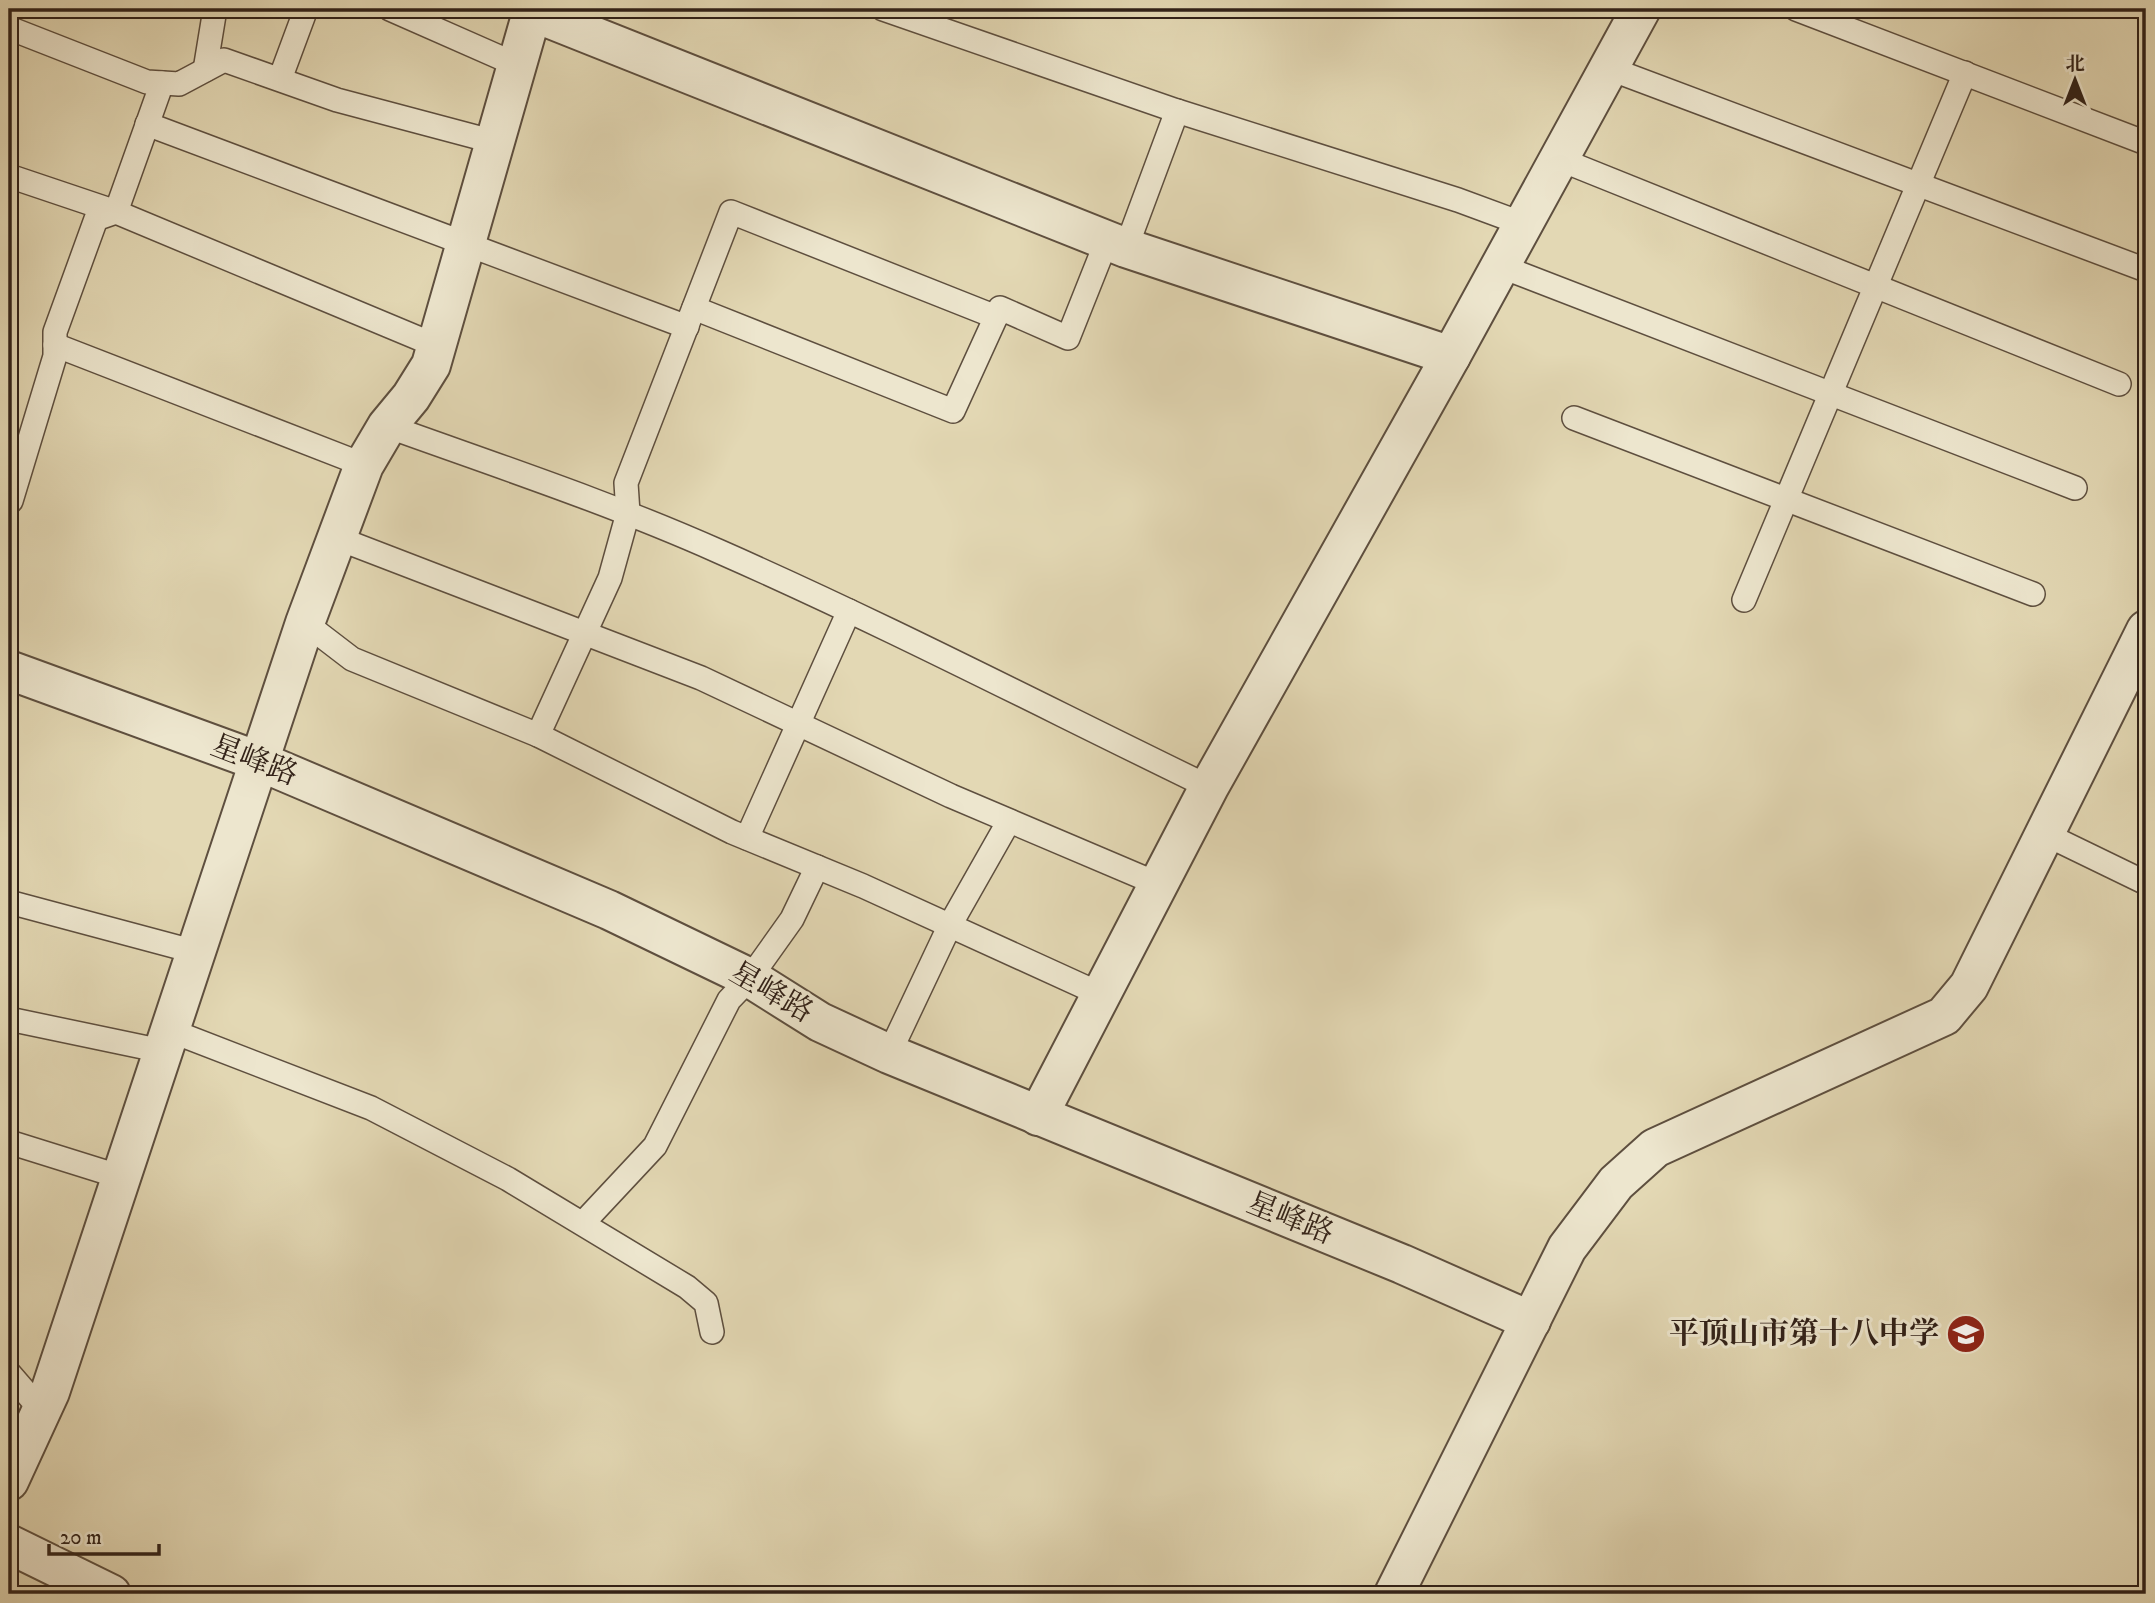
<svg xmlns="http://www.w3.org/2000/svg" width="2155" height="1603" viewBox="0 0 2155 1603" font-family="'IM FELL DW Pica','Noto Serif SC',serif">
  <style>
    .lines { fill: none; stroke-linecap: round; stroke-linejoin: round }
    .lane-casing { stroke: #5e4f3f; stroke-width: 26 }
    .street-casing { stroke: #5e4f3f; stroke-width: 42 }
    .lane { stroke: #ede6ce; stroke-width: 23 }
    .street { stroke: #ede6ce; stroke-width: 38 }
    .labels { text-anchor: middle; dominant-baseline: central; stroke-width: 6; stroke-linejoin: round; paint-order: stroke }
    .street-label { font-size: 30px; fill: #312118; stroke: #ede6ce }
    .poi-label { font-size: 30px; font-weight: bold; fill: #312118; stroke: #ede6ce; text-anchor: end }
  </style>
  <rect width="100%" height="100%" fill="#e3d8b4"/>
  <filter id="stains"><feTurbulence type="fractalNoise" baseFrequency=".00286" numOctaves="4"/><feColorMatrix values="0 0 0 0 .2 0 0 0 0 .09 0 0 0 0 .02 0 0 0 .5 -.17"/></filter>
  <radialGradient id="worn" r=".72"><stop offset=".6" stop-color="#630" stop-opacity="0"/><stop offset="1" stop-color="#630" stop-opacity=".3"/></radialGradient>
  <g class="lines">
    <g class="lane-casing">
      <g id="lane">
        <polyline points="390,9 517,65"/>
        <polyline points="883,9 1177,111 1458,200 1523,224"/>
        <polyline points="1796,9 2146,143"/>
        <polyline points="9,28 147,82 179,84 224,60 337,100 495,142"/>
        <polyline points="1608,68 2146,270"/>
        <polyline points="205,70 215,9"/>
        <polyline points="280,79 306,9"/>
        <polyline points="147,124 687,327"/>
        <polyline points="1559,159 2119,384"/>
        <polyline points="9,176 116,212 437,346"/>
        <polyline points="1126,248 1177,111"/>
        <polyline points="1500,266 2075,488"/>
        <polyline points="694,308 953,411 1000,308 1068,338 1107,240"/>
        <polyline points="55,345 364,465"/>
        <polyline points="1574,418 2033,594"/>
        <path d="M387 426C498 466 610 503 718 551 884 624 1046 708 1209 787"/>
        <polyline points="11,501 55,356 55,332 96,219 116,212 162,83"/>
        <polyline points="337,538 701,678 951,796 1158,884"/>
        <polyline points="1744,600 1965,73"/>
        <polyline points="305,623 352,659 538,735 732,832 863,886 1100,994"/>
        <polyline points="538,735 610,578 628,513 626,483 731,212 996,317"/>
        <polyline points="2045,834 2146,883"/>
        <polyline points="747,838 849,611"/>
        <polyline points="9,902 196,952"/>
        <polyline points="9,1019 162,1051"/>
        <polyline points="169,1030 371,1108 508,1179 687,1287 706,1303 712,1332"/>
        <polyline points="889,1054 950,925 1009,821"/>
        <polyline points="9,1142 121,1177"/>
        <polyline points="583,1223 655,1146 729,1000 750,978 792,919 817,867"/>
        <polyline points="9,1373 41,1410"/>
      </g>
    </g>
    <g class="street-casing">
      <g id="street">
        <polyline points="533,12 1126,248 1451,356"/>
        <polyline points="9,670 261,762 609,910 750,978 820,1022 889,1054 1402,1264 1531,1321"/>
        <polyline points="1038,1116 1209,787 1451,356 1641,9"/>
        <polyline points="9,1481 50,1392 305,623 364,465 387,426 411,397 431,365 533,9"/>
        <polyline points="9,1544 111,1594"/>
        <polyline points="1394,1594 1567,1248 1616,1183 1655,1148 1944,1016 1969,986 2146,630"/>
      </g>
    </g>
    <use href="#lane" class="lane"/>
    <use href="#street" class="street"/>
  </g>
  <defs>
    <g id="school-disc" transform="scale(2.0125)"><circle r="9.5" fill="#8f2418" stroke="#ede6ce"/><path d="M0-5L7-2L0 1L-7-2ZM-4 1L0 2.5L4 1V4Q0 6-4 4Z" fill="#fff"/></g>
  </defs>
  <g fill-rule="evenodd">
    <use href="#school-disc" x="1966" y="1334"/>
  </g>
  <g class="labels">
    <g class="street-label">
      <text transform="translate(254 761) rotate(21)">星峰路</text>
      <text transform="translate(771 993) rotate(30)">星峰路</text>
      <text transform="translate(1290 1219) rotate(22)">星峰路</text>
    </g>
    <g class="poi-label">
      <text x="1939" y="1334">平顶山市第十八中学</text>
    </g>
  </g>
  <rect width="2155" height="1603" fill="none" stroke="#e3d8b4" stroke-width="35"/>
  <rect x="10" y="10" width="2134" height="1582" fill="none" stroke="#312118" stroke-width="3.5"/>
  <rect x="18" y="18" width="2120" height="1568" fill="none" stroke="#312118" stroke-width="2"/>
  <g transform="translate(2075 80)" stroke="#ede6ce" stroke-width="5" paint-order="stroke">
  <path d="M0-5L12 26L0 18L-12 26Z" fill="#312118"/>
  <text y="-10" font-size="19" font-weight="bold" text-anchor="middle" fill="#312118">北</text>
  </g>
  <path d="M49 1544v10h110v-10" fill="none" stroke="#312118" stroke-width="3.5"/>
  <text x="60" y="1544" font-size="21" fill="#312118" stroke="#ede6ce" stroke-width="5" paint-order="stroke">20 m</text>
  <rect width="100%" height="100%" filter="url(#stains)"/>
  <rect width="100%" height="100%" fill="url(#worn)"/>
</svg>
